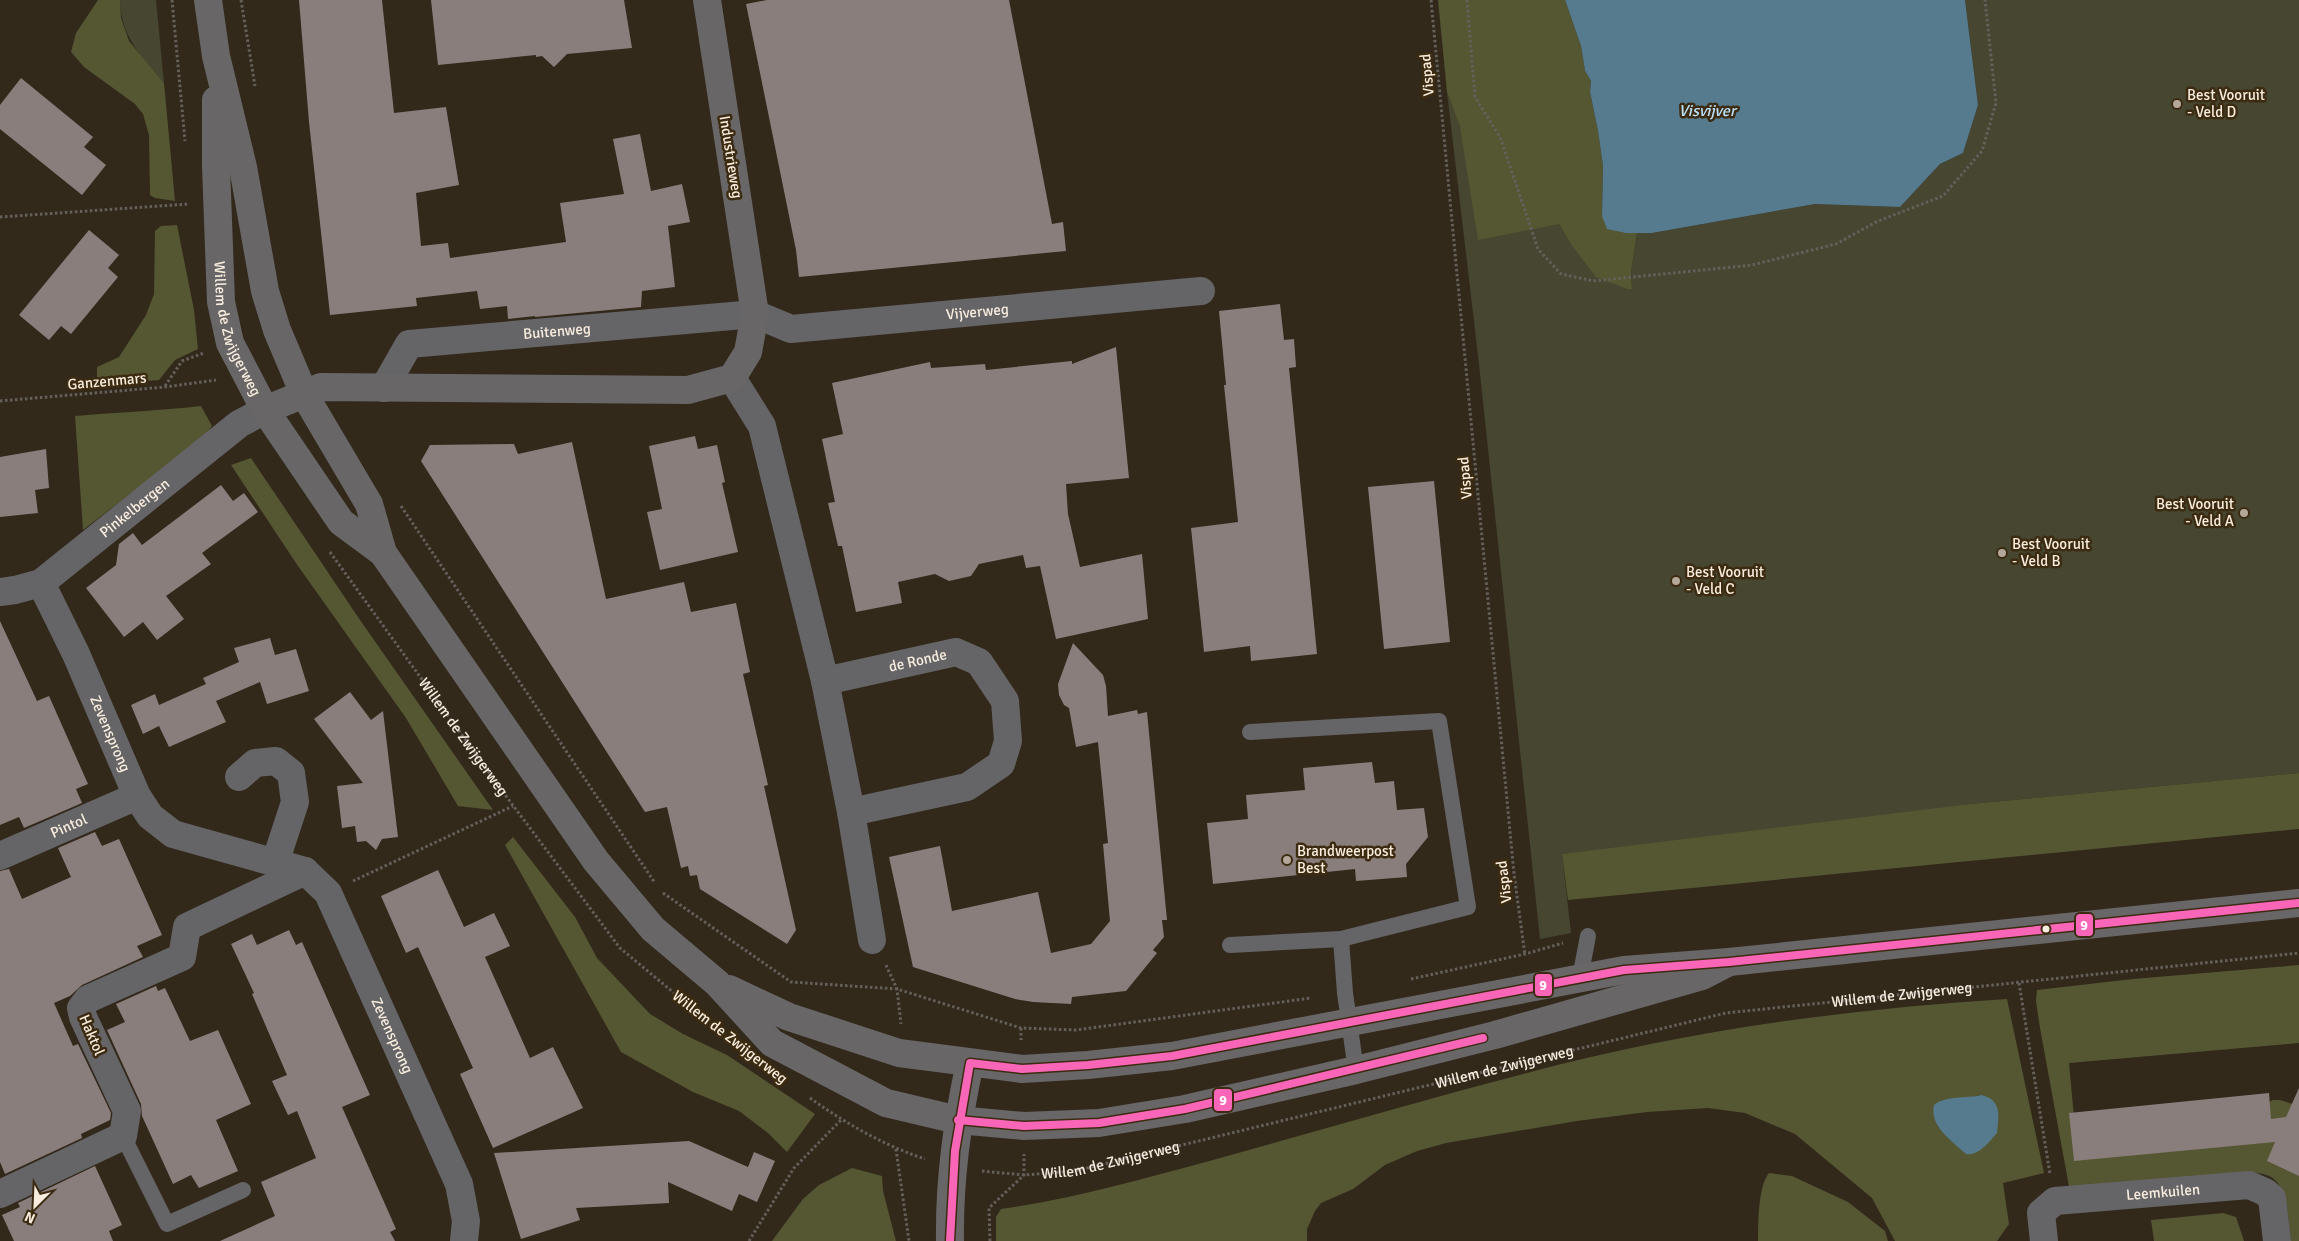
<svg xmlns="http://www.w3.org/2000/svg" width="2299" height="1241" viewBox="0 0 2299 1241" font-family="Signika,sans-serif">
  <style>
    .green { fill: #464631 }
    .forest { fill: #555632; fill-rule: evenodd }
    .water { fill: #567b8f }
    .building { fill: #897e7c }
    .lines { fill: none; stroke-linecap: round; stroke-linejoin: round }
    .path { stroke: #65605c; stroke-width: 3; stroke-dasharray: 2.5 2.5; stroke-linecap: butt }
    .lane { stroke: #656467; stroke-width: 16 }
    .street { stroke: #656467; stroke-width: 28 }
    .secondary { stroke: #686667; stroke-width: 28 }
    .bus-1-casing { stroke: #3c2b11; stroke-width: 11 }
    .bus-1 { stroke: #fa66b7; stroke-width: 8 }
    .poi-dot { fill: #b3a89a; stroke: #3c2b11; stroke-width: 2 }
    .bus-dot { fill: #f8edde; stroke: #3c2b11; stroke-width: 2 }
    .labels { text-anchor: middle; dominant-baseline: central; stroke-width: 5; stroke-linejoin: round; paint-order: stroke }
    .street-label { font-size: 15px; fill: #f8edde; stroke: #3c2b11 }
    .poi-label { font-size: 15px; fill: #f8edde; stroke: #3c2b11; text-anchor: start }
    .water-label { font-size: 16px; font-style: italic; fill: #b9e0f8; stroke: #3c2b11 }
    .line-badge { stroke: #3c2b11; stroke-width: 2 }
    .badge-label { font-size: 14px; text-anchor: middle; font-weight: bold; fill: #fff }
  </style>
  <rect width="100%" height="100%" fill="#32291b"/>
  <g class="green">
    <path d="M120 0H156L164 83C141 55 121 38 120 0Z"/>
    <polygon points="1965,0 2299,0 2299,773 1970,804 1785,832 1562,854 1571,933 1540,939 1479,364 1447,92 1460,127 1559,224 1570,243 1627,289 1632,289 1631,272 1637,233 1652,233 1815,204 1900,207 1940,164 1963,153 1978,105"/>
  </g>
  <g class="forest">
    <polygon points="98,0 120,0 121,18 129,41 164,83 175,201 155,198 150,195 149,135 143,114 135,104 84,67 71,52 76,33"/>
    <polygon points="1438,0 1565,0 1581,46 1585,71 1591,81 1590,92 1598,131 1603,166 1602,216 1626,233 1637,233 1631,272 1632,289 1627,289 1596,277 1570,243 1559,224 1478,240 1460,127 1447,92"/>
    <polygon points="177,225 194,310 198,349 175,360 159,380 97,385 97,367 119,357 146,315 154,294 155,231 161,226"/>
    <path d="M201 406 212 426 203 438 83 530 75 416C117 412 159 411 201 406Z"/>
    <polygon points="251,458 360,620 493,810 458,806 406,718 298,566 231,465"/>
    <polygon points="2299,773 2299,829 1568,900 1562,854 1970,804"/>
    <polygon points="513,837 575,917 597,958 650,1014 683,1034 727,1055 815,1114 787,1152 768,1133 739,1111 693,1092 621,1052 505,845"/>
    <path d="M2299 965V1043L2069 1063 2074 1117 2267 1103 2273 1100H2280L2299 1106V1241H2291C2288 1223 2289 1193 2275 1180 2270 1175 2263 1174 2257 1173L2070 1192 2040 1028 2036 1001 2037 990 2133 979Z"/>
    <path d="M2007 999 2044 1173 2003 1183 2009 1224 1997 1241H1895L1872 1198 1795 1134 1745 1113 1708 1108 1647 1112 1577 1121 1446 1143 1417 1151 1385 1165 1353 1189 1321 1203 1315 1211 1307 1229V1241H996V1217L1001 1209C1073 1199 1142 1179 1213 1160 1318 1131 1422 1100 1527 1073 1684 1031 1845 1009 2007 999ZM1981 1095 1938 1128 1971 1097Z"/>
    <polygon points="852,1168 882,1176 883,1191 896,1241 772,1241 803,1199 819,1185"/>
    <path d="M1769 1173 1792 1176 1848 1202 1885 1231 1888 1241H1758C1758 1224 1758 1186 1769 1173Z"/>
    <polygon points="2223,1213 2236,1217 2244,1241 2154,1241 2151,1220"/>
  </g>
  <g class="water">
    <polygon points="1565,0 1965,0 1978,105 1963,153 1940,164 1900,207 1815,204 1652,233 1626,233 1607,229 1602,216 1603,166 1598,131 1590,92 1591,81 1585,71 1581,46"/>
    <path d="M1981 1095C2002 1100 1999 1115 1997 1133 1989 1142 1979 1156 1966 1154 1952 1141 1929 1126 1934 1105 1947 1095 1965 1099 1981 1095Z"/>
  </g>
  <g class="building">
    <polygon points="299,0 382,0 394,113 446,107 459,185 416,193 421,246 448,243 450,258 566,242 560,203 624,194 613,139 640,134 651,191 682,184 690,222 668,226 675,287 642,291 641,307 535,317 535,316 508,319 507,306 480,309 477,291 416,298 417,306 330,315 309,122"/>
    <polygon points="431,0 624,0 632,48 567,54 554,67 542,56 536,57 536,55 438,65"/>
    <polygon points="767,0 1009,0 1052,224 1063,222 1066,251 799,277 796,250 746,4"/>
    <polygon points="21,78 93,137 84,147 106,165 82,195 0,129 0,105"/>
    <polygon points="89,230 119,255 108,268 118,277 71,334 61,326 49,340 19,315"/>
    <polygon points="1280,304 1284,340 1294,339 1296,367 1289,368 1317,654 1251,661 1250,646 1204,652 1191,528 1238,522 1224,385 1226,385 1219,311"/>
    <polygon points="1116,347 1129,478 1066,484 1068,514 1080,567 1142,554 1148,619 1056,639 1040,566 1026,568 1023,555 979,564 971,576 949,581 935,574 898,582 902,603 856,612 842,546 838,546 828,503 835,502 822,439 843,434 832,383 930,362 931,368 985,364 986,370 1072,361 1072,364"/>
    <polygon points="695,436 698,449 717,445 725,482 722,483 738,552 660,570 647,512 662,509 649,446"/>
    <polygon points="572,442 606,599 684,582 691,612 736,603 750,672 743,674 768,785 764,786 796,930 787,944 700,889 697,875 690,876 688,866 681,868 667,807 645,812 421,461 430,445 514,444 518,454"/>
    <polygon points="46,449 49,488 35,490 38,513 0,517 0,457"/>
    <polygon points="1434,481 1450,642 1384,649 1368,487"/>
    <polygon points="221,485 233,501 244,493 258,512 202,553 211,564 166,596 184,619 157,640 143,622 124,637 86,588 116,565 119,544 133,533 142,545"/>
    <polygon points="0,621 37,701 49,696 88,784 76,789 82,803 24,828 19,817 0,825"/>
    <polygon points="270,638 275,655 296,649 309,691 267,704 260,682 216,701 226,722 169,747 159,726 143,734 131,705 155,694 159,705 206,684 203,678 239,662 234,648"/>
    <polygon points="1073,643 1103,675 1106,686 1108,716 1137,710 1138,714 1147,712 1167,920 1162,920 1164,937 1153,950 1157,953 1126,991 1072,997 1071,1004 1033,1002 1015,999 913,967 889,857 940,846 952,911 1038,892 1051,953 1091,944 1110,921 1103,844 1108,843 1098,742 1076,747 1069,708 1064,705 1059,695 1058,684"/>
    <polygon points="350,692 371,720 383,711 398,837 382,839 376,850 366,841 357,842 355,826 342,828 337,786 363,783 314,719"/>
    <polygon points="1372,762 1375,783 1394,781 1397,810 1424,808 1428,837 1406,864 1407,877 1356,881 1355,869 1213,884 1207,823 1248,819 1246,795 1305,790 1303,768"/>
    <polygon points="95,832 102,846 119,839 162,935 137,946 143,957 82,985 70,996 54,1003 73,1046 78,1044 111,1113 110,1120 81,1134 82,1138 5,1174 0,1162 0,871 9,869 22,899 71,877 58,848"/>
    <polygon points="438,870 464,927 494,913 510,946 485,957 530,1058 553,1047 583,1108 493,1148 460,1074 473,1068 418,947 406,953 381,896"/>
    <polygon points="289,930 296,945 302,942 370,1095 342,1107 396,1229 390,1232 395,1241 220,1241 275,1216 261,1182 316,1158 297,1111 288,1115 272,1081 287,1075 252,994 254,993 231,944 252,934 257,945"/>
    <polygon points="156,986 158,991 165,988 190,1041 218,1030 251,1104 216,1120 238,1171 199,1188 191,1175 173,1184 142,1116 141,1104 107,1030 125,1022 116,1004"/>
    <polygon points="2299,1088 2299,1176 2267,1161 2275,1142 2074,1161 2069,1113 2269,1093 2271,1119 2286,1117"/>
    <polygon points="689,1141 748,1167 754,1152 775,1161 757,1202 739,1194 732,1211 668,1182 669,1203 576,1208 580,1220 521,1239 494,1153"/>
    <polygon points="95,1166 122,1225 109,1231 113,1241 14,1241 2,1215 20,1207 18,1203"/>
  </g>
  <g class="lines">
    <g class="path">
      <polyline points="172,0 185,141"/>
      <polyline points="241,0 255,86"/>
      <polyline points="1431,0 1514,874 1525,955"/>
      <polyline points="1467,0 1475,97 1500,137 1538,249 1561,274 1593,281 1752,265 1836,244 1878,221 1943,196 1982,151 1996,103 1985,0"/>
      <polyline points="0,217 189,204"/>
      <polyline points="165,386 182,361 204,353"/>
      <polyline points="0,401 165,387 216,380"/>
      <polyline points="401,506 655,883"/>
      <path id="s1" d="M330 552 506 796 620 948 715 1027"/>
      <polyline points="353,881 513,806"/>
      <polyline points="663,893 791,982 897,989 1021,1028 1076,1030 1311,998"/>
      <polyline points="886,965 897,989 901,1024"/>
      <polyline points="1411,979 1525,954 1563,943"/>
      <polyline points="2019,983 2050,1174"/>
      <polyline points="1021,1028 1021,1040"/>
      <path d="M810 1098C845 1123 883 1145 925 1159"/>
      <polyline points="896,1149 909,1241"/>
      <path id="s2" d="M982 1171 1024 1175 1075 1171 1726 1013 2299 953"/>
      <polyline points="749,1241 794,1168 842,1119"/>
      <polyline points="990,1241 989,1208 1024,1175 1024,1154"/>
    </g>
    <g class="lane">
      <polyline points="1250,732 1439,721 1468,907 1341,939"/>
      <polyline points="1230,945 1341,939 1345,993 1356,1070"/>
      <polyline points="1580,978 1588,936"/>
      <polyline points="123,1136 167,1224 243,1190"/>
    </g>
    <g class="street">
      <polyline points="732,378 762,426 825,681 851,812 872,940"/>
      <path id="s3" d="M384 388 409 344 755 314 791 329 1201 291"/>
      <path id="s4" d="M41 583 76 654 137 796 150 816 173 834 305 871 328 893 459 1184 466 1221 464 1241"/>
      <path id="s5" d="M0 592 15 590 41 583 239 424 265 410"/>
      <path id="s6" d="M825 681 956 652 979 662 1005 701 1008 741 1001 764 967 787 851 812"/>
      <polyline points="239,777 255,763 276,761 291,773 295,802 275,863"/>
      <path id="s7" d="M0 856 137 796"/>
      <polyline points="0,1194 123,1136 127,1111 83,1017 81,1008 88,999 182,957 187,927 305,871"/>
      <path id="s8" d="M2044 1241 2041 1213 2055 1201 2249 1185 2265 1192 2272 1198 2277 1241"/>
    </g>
    <g class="secondary">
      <polyline points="208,0 216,56 243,167 265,291 277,330 304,394 369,504 383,553 596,861 653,929 717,983 772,1043 886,1103 958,1120 1024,1126 1099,1123 1185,1109 1356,1070 1495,1035 1702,976 1729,962"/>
      <path id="s9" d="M216 100V166L221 302 230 343 265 410 341 522 383 553"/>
      <polyline points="265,410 321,387 688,390 732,378 748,352 755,314 707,0"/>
      <polyline points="729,989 789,1017 899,1053 1022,1069 1088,1065 1172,1056 1624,970 1729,962 2299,903"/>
      <path d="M950 1241C949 1180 957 1122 970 1063"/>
    </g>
    <g class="bus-1-casing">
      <g id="bus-1">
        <polyline points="958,1120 1024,1126 1099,1123 1185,1109 1483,1038"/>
        <polyline points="950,1241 955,1151 970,1063 1022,1069 1088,1065 1172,1056 1624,970 1729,962 2299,903"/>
      </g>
    </g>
    <use href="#bus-1" class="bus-1"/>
  </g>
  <g class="poi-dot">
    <circle cx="2177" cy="104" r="5"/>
    <circle cx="2244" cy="513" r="5"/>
    <circle cx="2002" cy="553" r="5"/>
    <circle cx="1676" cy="581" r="5"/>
    <circle cx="1287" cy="860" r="5"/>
  </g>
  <circle class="bus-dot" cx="2046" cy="929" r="4.5"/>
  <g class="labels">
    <g class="street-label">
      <text transform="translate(1427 75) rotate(-95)">Vispad</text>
      <text transform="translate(731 157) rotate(81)">Industrieweg</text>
      <text stroke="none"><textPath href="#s3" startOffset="624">Vijverweg</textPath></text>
      <text stroke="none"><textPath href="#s9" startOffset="232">Willem de Zwijgerweg</textPath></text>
      <text stroke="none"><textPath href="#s3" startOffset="199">Buitenweg</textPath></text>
      <text transform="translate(107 381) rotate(-5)">Ganzenmars</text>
      <text transform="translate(1465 478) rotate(-95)">Vispad</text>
      <text stroke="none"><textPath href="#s5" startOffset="162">Pinkelbergen</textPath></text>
      <text stroke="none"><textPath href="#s6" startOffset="95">de Ronde</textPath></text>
      <text stroke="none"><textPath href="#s4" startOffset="166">Zevensprong</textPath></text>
      <text stroke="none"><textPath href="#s1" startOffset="228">Willem de Zwijgerweg</textPath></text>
      <text stroke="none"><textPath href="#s7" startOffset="75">Pintol</textPath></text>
      <text transform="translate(1504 882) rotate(-97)">Vispad</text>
      <text stroke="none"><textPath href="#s2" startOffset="940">Willem de Zwijgerweg</textPath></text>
      <text transform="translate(92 1035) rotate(67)">Haktol</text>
      <text stroke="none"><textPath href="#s4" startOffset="612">Zevensprong</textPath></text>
      <text transform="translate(730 1037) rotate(38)">Willem de Zwijgerweg</text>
      <text stroke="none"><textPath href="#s2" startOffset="535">Willem de Zwijgerweg</textPath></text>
      <text stroke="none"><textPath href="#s2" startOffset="130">Willem de Zwijgerweg</textPath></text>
      <text stroke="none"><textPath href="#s8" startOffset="155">Leemkuilen</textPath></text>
    </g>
    <g class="poi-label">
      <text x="2187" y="95">Best Vooruit<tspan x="2187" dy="17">- Veld D</tspan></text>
      <text x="2234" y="504" text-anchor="end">Best Vooruit<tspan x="2234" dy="17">- Veld A</tspan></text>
      <text x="2012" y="544">Best Vooruit<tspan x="2012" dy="17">- Veld B</tspan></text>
      <text x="1686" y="572">Best Vooruit<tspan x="1686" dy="17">- Veld C</tspan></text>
      <text x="1297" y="851">Brandweerpost<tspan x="1297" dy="17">Best</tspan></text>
    </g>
    <g class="water-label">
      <text x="1707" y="111">Visvijver</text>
    </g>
  </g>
  <g class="line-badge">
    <rect x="2075" y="913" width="19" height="24" rx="5" fill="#fa66b7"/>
    <rect x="1534" y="973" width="19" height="24" rx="5" fill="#fa66b7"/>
    <rect x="1213" y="1088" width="20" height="24" rx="5" fill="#fa66b7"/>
  </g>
  <g class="badge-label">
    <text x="2084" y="930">9</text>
    <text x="1543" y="990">9</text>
    <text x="1223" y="1105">9</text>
  </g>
  <g transform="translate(35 1206) rotate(204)" stroke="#3c2b11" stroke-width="4" paint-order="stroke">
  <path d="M0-4L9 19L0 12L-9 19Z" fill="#f8edde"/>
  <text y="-8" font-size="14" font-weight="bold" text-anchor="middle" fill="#f8edde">N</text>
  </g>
</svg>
